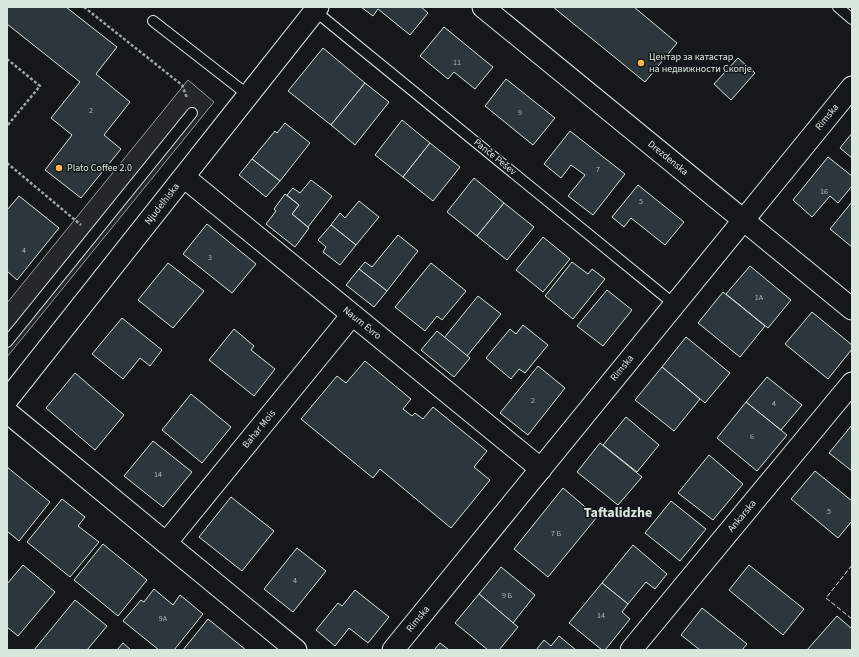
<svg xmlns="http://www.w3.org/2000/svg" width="859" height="657" viewBox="0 0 859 657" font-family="'Source Sans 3',sans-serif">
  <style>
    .parking { fill: #24282b; stroke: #939e99 }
    .building { fill: #2c363c; stroke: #d8e6dc }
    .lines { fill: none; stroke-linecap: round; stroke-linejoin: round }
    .lane-casing { stroke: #d8e6dc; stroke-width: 12 }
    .street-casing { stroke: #d8e6dc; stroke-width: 23 }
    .path { stroke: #9da8a2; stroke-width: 2.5; stroke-dasharray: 3 2; stroke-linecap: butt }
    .lane { stroke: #14181c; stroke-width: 10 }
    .street { stroke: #14181c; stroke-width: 21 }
    .fence { stroke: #d8e6dc; stroke-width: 1; stroke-dasharray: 5 2; stroke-linecap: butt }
    .poi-dot { fill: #ffb74d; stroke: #14181c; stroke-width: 1.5 }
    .labels { text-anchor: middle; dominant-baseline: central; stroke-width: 3; stroke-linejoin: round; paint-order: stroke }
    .number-label { font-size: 8px; fill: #adbab4 }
    .poi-label { font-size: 10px; fill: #d8e6dc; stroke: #14181c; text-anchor: start }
    .street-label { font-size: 10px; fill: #d8e6dc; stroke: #14181c }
    .district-label { font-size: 14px; font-weight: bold; fill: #d8e6dc; stroke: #14181c }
  </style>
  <rect width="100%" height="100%" fill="#14181c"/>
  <polygon class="parking" points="188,80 214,102 7,357 7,303"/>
  <g class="building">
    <polygon points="7,7 66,7 117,47 96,74 130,102 104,135 121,149 81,198 45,170 72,135 51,118 80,82 7,24"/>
    <polygon points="361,7 421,7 428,13 410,35 378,9 373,16"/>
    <polygon points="553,7 634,7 677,43 645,82"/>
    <polygon points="444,27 493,67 475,89 454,72 448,79 420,56"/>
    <polygon points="323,48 365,83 331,125 288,91"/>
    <polygon points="738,58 755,73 731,100 714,84"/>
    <polygon points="506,79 555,118 533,145 485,106"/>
    <polygon points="365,83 389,102 355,145 331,125"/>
    <polygon points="402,120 430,143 403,177 375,155"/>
    <polygon points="285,123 310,143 280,181 252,159 275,131 277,133"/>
    <polygon points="570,131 625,174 593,215 568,196 585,175 571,165 561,178 544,164"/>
    <polygon points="852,133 852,158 840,148"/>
    <polygon points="430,143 460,167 433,201 403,177"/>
    <polygon points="828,157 852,176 852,186 838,203 830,196 812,217 793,200"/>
    <polygon points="252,159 280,181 266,197 239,175"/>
    <polygon points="474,178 504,203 477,236 447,212"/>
    <polygon points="311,180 332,196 308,227 292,214 299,205 287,195 293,188 300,193"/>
    <polygon points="638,185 684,222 665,245 631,218 624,227 612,217"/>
    <polygon points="285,194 299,205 292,214 309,228 295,247 266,224 276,211 274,209"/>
    <polygon points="19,196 59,228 17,280 7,271 7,210"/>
    <polygon points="359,201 379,217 356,245 331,225 340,213 345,218"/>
    <polygon points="852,202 852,247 830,229"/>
    <polygon points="504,203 534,227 507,260 477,236"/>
    <polygon points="207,224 256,264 232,293 183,254"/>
    <polygon points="331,225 356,245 340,265 323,252 326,247 318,240"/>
    <polygon points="398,235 418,251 387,291 359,269 365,262 372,267"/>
    <polygon points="543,237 570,259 543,292 516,270"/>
    <polygon points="572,262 588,274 592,269 605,279 573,319 545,296"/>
    <polygon points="168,263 204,291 173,328 138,300"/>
    <polygon points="431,263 466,291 442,320 437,316 425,331 395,307"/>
    <polygon points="750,266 791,300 768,328 726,294"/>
    <polygon points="359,269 387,291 374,307 346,285"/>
    <polygon points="607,290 632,310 603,346 577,326"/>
    <polygon points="723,292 765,326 740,357 698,323"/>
    <polygon points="478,296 501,314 467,356 444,338"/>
    <polygon points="812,312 852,345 852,349 828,379 785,344"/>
    <polygon points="122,318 162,350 150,366 140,358 123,379 92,354"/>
    <polygon points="523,325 548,345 525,373 519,369 511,379 486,358 510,329 516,334"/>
    <polygon points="234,329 254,346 251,350 275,369 254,396 209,360"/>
    <polygon points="437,331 470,358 454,377 421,350"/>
    <polygon points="686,337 730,373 705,403 662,367"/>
    <polygon points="365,361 411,399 403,409 412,416 415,413 423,419 433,407 487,451 474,467 490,480 451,528 380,469 373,478 301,419 337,376 346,383"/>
    <polygon points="538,366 565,388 528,435 500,413"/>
    <polygon points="662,367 700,399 674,431 635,400"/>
    <polygon points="75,373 124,415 95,450 46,408"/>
    <polygon points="767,377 802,405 781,430 746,402"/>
    <polygon points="191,394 231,427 202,463 162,430"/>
    <polygon points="746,402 787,435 757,471 717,438"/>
    <polygon points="626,417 659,445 637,472 603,445"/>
    <polygon points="852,425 852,471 829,453"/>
    <polygon points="153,441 192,472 163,507 124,476"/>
    <polygon points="600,443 642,477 618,505 577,472"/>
    <polygon points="709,455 743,484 713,520 678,493"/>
    <polygon points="7,467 50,502 19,541 7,531"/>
    <polygon points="815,471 852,501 852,521 838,538 791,499"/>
    <polygon points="563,488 597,517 548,577 514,549"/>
    <polygon points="231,497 274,531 242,571 199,537"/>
    <polygon points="62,499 85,517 78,526 99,542 70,577 27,542"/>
    <polygon points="671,501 706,529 680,561 645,533"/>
    <polygon points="103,544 147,580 118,616 74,580"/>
    <polygon points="633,545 667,574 655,589 646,582 628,604 602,583"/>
    <polygon points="297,548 326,571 293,612 264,589"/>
    <polygon points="23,565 55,592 18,636 7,627 7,584"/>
    <polygon points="749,565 804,609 783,635 729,590"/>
    <polygon points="501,567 535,595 513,623 479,594"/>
    <polygon points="602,583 628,604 622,612 630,619 605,650 602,650 569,623"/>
    <polygon points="154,589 173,605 180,595 203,614 174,650 159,650 123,621 141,600 144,602"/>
    <polygon points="355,590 389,617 368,643 349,628 335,646 316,630 338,603 342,606"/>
    <polygon points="479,594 518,627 499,650 488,650 455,623"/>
    <polygon points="75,600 107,626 87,650 34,650"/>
    <polygon points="702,608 747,644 742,650 700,650 681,635"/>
    <polygon points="837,616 852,629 852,650 807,650"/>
    <polygon points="208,619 246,650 183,650"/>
    <polygon points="559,636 576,650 536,650 544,640 551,646"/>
    <polygon points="123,643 131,650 117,650"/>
    <polygon points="440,643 449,650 434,650"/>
  </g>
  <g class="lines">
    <g class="lane-casing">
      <g id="lane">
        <polyline points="838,7 852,19"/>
        <polyline points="315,11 674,304"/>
        <polyline points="153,21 248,95"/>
        <polyline points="7,342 192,113"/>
      </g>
    </g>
    <g class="street-casing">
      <g id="street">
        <polyline points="483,7 852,309"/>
        <polyline points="184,177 541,469"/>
        <polyline points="7,400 318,7"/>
        <polyline points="7,412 296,650"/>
        <polyline points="166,543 352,315"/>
        <polyline points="393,650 852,87"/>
        <polyline points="631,650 852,383"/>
      </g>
    </g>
    <g class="path">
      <polyline points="84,7 182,85 187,98"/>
      <polyline points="7,59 40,86 7,126"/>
      <polyline points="7,163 81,225"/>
    </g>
    <use href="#lane" class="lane"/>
    <use href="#street" class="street"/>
    <polyline class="fence" points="852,565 826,598 852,619"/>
  </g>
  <g class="poi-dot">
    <circle cx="641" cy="63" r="4"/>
    <circle cx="59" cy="168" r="4"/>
  </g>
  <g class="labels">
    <g class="number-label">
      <text x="457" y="62">11</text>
      <text x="91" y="110">2</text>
      <text x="520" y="112">9</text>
      <text x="598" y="169">7</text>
      <text x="824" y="191">16</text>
      <text x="641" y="201">5</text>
      <text x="24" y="250">4</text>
      <text x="210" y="257">3</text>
      <text x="759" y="297">1A</text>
      <text x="533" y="400">2</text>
      <text x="774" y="403">4</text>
      <text x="752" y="436">6</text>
      <text x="158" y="474">14</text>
      <text x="829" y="511">5</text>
      <text x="556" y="533">7 Б</text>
      <text x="295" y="580">4</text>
      <text x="507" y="595">9 Б</text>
      <text x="601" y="615">14</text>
      <text x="163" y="618">9A</text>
    </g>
    <g class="poi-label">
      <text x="649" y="57">Центар за катастар<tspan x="649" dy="12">на недвижности Скопје</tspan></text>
      <text x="67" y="168">Plato Coffee 2.0</text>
    </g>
    <g class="street-label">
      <text transform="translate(827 117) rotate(-51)">Rimska</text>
      <text transform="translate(495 157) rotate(39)">Panče Pešev</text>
      <text transform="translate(668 158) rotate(39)">Drezdenska</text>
      <text transform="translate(162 204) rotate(-52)">Njudelhiska</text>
      <text transform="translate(362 323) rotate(39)">Naum Evro</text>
      <text transform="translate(622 368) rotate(-51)">Rimska</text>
      <text transform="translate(259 429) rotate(-51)">Bahar Mois</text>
      <text transform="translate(742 516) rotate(-50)">Ankarska</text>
      <text transform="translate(418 619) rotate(-51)">Rimska</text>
    </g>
    <g class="district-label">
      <text x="618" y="513">Taftalidzhe</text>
    </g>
  </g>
  <rect width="859" height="657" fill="none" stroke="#d8e6dc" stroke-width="16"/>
</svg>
